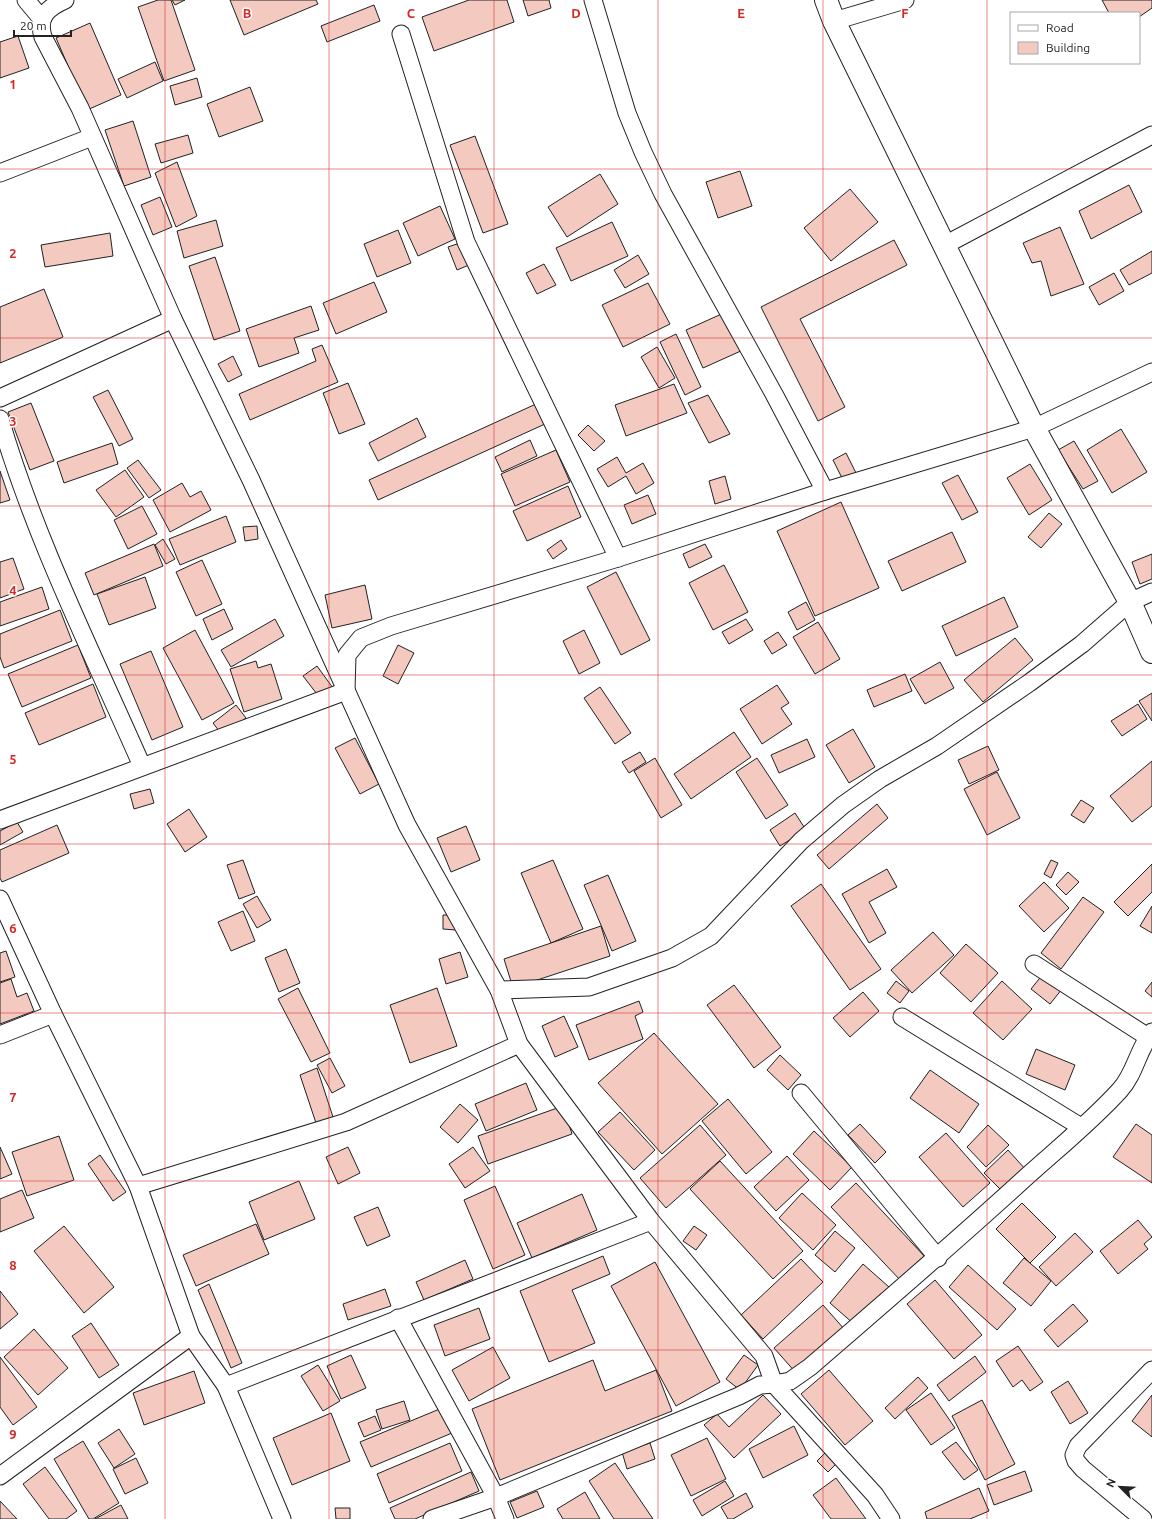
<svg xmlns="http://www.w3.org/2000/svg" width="1152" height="1519" viewBox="0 0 1152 1519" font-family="Ubuntu,sans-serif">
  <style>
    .building { fill: #f3c9c0; stroke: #222 }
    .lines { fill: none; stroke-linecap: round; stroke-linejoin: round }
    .street-casing { stroke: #222; stroke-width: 19 }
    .secondary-casing { stroke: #222; stroke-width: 24 }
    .street { stroke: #fff; stroke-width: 17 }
    .secondary { stroke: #fff; stroke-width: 22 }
    .grid { fill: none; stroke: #d62828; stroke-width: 1; stroke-opacity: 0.55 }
    .grid-label { font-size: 13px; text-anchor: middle; font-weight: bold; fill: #d62828; stroke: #fff; stroke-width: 3; stroke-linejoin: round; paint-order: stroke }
  </style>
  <rect width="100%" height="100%" fill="#fff"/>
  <g class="building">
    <polygon points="158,0 171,0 195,70 164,81 138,7"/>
    <polygon points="172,0 185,0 175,5"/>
    <polygon points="230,0 316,0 318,4 244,35"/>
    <polygon points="469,0 507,0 514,22 434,51 422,17"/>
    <polygon points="523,0 549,0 551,8 528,16"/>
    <polygon points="1102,0 1152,0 1152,8 1139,17 1139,13 1109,13"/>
    <polygon points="374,5 380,21 327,42 321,26"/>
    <polygon points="90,23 121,95 87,110 56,38"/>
    <polygon points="18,36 29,68 0,78 0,42"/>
    <polygon points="155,62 163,81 127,98 118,79"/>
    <polygon points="197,78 202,97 175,105 170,86"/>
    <polygon points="250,87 263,121 219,137 207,104"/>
    <polygon points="133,121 151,177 124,186 105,130"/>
    <polygon points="188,135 193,153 161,163 155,144"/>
    <polygon points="475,136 508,224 483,233 450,145"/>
    <polygon points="177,162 197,216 176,227 155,173"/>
    <polygon points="740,171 752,206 718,218 706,182"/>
    <polygon points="600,174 618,204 567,237 548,207"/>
    <polygon points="1129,185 1142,212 1091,239 1079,211"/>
    <polygon points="850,189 878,222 831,261 804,228"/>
    <polygon points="160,197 172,227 153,235 141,205"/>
    <polygon points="440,206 455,239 418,256 403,223"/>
    <polygon points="216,220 223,246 184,258 177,231"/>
    <polygon points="612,222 628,256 571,281 556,248"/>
    <polygon points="1060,227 1084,284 1051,296 1041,261 1032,263 1023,243"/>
    <polygon points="398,230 411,263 377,277 364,244"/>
    <polygon points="110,233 113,256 45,267 41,245"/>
    <polygon points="894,240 907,265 800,319 845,407 818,421 761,307"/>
    <polygon points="460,243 469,265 457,270 448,247"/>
    <polygon points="1152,251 1152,273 1129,285 1120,270"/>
    <polygon points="638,255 649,274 625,288 614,270"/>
    <polygon points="215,257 240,331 214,340 189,266"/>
    <polygon points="544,264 556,285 537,294 526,273"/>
    <polygon points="1114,273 1124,291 1099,305 1089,287"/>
    <polygon points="374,282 387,312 336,334 323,303"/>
    <polygon points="648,283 670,324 623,347 602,305"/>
    <polygon points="44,289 63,337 0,363 0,307"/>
    <polygon points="311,306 319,330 294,338 299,353 259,367 246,329"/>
    <polygon points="726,312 743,350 703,368 686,330"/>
    <polygon points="676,334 701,387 685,395 660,342"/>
    <polygon points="322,345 338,382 250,420 239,394 316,361 312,349"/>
    <polygon points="657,347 675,378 659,388 641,357"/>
    <polygon points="233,356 242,375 228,382 218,364"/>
    <polygon points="348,383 365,424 339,434 323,393"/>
    <polygon points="674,384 687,413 626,436 615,405"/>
    <polygon points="108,390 133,439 119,446 93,397"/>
    <polygon points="708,395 730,434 709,443 688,403"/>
    <polygon points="31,403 54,461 30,470 8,412"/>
    <polygon points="536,404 545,424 378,500 369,480"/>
    <polygon points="417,418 426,437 378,461 369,443"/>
    <polygon points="588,425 605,441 594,451 578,435"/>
    <polygon points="1121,429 1147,472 1112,493 1087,450"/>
    <polygon points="530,440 537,456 502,472 495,457"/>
    <polygon points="1074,441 1098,481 1083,489 1058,450"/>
    <polygon points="112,443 118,464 64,483 57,462"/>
    <polygon points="556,450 570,482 515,506 501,474"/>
    <polygon points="846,453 856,473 843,480 833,460"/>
    <polygon points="617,457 626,473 643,463 654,483 636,494 626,476 608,487 597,469"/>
    <polygon points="138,460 161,490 149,498 127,468"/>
    <polygon points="1030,464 1052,500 1029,515 1007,478"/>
    <polygon points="125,470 144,497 116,517 96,490"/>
    <polygon points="0,471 10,500 0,503"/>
    <polygon points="958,475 978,512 962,520 942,483"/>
    <polygon points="725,476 731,499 715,504 709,481"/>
    <polygon points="182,483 190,497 201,491 211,510 170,532 153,500"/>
    <polygon points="568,486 581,517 527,541 513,511"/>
    <polygon points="648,495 656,514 632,524 624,505"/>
    <polygon points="841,502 879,588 815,616 777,531"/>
    <polygon points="142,506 157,534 128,549 114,520"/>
    <polygon points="1049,513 1062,524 1041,548 1028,537"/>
    <polygon points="226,516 236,542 180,565 169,539"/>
    <polygon points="257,526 258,539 245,541 243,527"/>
    <polygon points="952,532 966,562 902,591 888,561"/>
    <polygon points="163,539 175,559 166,564 155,545"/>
    <polygon points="561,540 567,549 553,559 547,550"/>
    <polygon points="154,544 163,566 94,595 85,573"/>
    <polygon points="705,544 712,557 689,568 683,554"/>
    <polygon points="1152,554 1152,579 1140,584 1132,562"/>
    <polygon points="13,558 24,589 0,598 0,562"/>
    <polygon points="202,560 222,604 196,616 176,572"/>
    <polygon points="724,565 748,612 713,630 689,583"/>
    <polygon points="616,572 650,640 621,655 587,587"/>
    <polygon points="145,577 156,608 109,625 97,594"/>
    <polygon points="365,585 372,619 332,628 325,595"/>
    <polygon points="42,587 49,609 0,626 0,602"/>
    <polygon points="1004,597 1018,627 956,656 942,626"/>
    <polygon points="806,602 815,620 797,630 788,612"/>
    <polygon points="224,609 233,629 212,640 203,619"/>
    <polygon points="60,610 72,641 4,668 0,657 0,634"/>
    <polygon points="275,619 284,636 231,667 221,650"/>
    <polygon points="746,619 753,630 729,644 722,632"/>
    <polygon points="818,622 840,659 815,674 793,637"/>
    <polygon points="195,630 234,703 202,720 163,648"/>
    <polygon points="584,630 600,663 579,674 563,641"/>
    <polygon points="778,632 787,645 772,654 764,641"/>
    <polygon points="1015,638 1033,660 983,702 964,680"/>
    <polygon points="78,645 91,678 22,707 8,674"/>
    <polygon points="398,645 414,653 398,684 383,676"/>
    <polygon points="151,651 183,727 152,740 120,664"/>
    <polygon points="256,661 258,668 271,664 282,699 244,712 230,669"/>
    <polygon points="940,662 954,688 925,704 910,679"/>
    <polygon points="317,666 333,688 320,698 303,676"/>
    <polygon points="905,674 912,691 874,707 867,690"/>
    <polygon points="93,684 106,717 39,745 25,713"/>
    <polygon points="777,685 789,703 781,708 792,724 762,744 740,709"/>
    <polygon points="600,687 631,733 615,744 584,698"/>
    <polygon points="1152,693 1152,721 1139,701"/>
    <polygon points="1138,704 1147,719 1122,736 1111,721"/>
    <polygon points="236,705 246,718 222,735 213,723"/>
    <polygon points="853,729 875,767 849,783 826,745"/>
    <polygon points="734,732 751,757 691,799 674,774"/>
    <polygon points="355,738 379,784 360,794 335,748"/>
    <polygon points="807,739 815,757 779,773 771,755"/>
    <polygon points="988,746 999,770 969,784 958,760"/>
    <polygon points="640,752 646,762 629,773 622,762"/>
    <polygon points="655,758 682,805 661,818 634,771"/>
    <polygon points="757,758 788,805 766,819 736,772"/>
    <polygon points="1152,761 1152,806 1132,822 1110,796"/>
    <polygon points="997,772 1020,818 987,835 964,789"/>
    <polygon points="150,789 154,803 134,809 130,794"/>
    <polygon points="1081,800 1094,808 1084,823 1071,815"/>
    <polygon points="877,804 888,818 829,869 817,855"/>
    <polygon points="189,809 207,837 185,852 167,824"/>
    <polygon points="795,813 806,830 780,846 770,830"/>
    <polygon points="17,822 23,832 0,845 0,831"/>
    <polygon points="57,825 69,853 2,882 0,878 0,850"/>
    <polygon points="466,826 480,860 451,872 437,838"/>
    <polygon points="243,860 255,893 239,899 227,865"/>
    <polygon points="553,860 583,929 551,943 521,873"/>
    <polygon points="1051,860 1058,863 1051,878 1044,874"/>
    <polygon points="1152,864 1152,892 1128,916 1114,902"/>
    <polygon points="887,869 897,887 869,902 886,933 869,943 842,894"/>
    <polygon points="1068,872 1079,882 1066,895 1056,885"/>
    <polygon points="608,875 636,941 612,951 584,885"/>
    <polygon points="1044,882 1069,908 1044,932 1019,906"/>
    <polygon points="821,884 881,969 850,990 791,906"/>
    <polygon points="257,896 271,920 257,928 243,904"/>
    <polygon points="1083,897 1104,912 1061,969 1041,953"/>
    <polygon points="1152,906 1152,933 1140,926"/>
    <polygon points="243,911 255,941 231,951 218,922"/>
    <polygon points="443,915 456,915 456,930 443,929"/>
    <polygon points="601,926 610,956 513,988 504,959"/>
    <polygon points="933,932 954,955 912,993 891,970"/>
    <polygon points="966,944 998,973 971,1002 940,973"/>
    <polygon points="286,949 300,983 279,992 265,958"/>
    <polygon points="6,951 15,977 0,982 0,953"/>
    <polygon points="460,952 468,977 446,984 439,959"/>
    <polygon points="1043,974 1062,989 1050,1004 1031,989"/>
    <polygon points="11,979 17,997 27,993 34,1011 0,1024 0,983"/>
    <polygon points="896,981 909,991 900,1003 887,993"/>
    <polygon points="1002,981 1032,1009 1003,1040 973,1013"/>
    <polygon points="1152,982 1152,997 1145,991"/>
    <polygon points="734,985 781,1047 754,1068 707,1005"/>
    <polygon points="298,988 330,1053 311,1062 278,999"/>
    <polygon points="437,988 457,1046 410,1063 390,1005"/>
    <polygon points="863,992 879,1011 850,1037 833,1018"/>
    <polygon points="639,1001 643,1012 635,1016 643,1039 589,1060 576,1025"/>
    <polygon points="564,1016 578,1047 555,1057 542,1026"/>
    <polygon points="654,1033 718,1104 662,1154 598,1083"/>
    <polygon points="1036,1049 1075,1065 1065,1090 1026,1074"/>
    <polygon points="780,1055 801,1075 788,1090 767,1070"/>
    <polygon points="330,1058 345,1086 332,1093 317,1065"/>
    <polygon points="317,1068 333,1117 316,1123 300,1075"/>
    <polygon points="930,1070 979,1104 959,1133 910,1098"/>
    <polygon points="526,1083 537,1110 486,1131 475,1104"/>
    <polygon points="728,1099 772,1152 746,1174 702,1121"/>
    <polygon points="460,1104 478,1120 458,1143 440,1127"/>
    <polygon points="563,1106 572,1134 488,1164 478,1136"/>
    <polygon points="620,1112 655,1150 634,1170 598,1132"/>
    <polygon points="860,1124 886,1152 875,1163 848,1135"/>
    <polygon points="1136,1124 1152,1135 1152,1183 1113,1157"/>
    <polygon points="700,1125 726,1155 666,1208 640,1178"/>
    <polygon points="988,1125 1009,1145 986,1167 967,1147"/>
    <polygon points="814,1131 852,1167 830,1190 793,1154"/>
    <polygon points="946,1133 990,1183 963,1207 919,1157"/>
    <polygon points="59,1136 74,1180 27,1196 12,1152"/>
    <polygon points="0,1147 12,1174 0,1179"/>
    <polygon points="348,1147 360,1173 338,1184 326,1157"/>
    <polygon points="473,1147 490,1171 465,1188 449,1164"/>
    <polygon points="1008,1150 1026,1170 1003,1192 984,1173"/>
    <polygon points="100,1155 126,1192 113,1201 88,1164"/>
    <polygon points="787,1156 809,1180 776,1211 754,1187"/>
    <polygon points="720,1161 803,1251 773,1279 690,1189"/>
    <polygon points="299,1181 315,1219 264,1240 249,1202"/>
    <polygon points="856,1183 926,1258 902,1282 831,1207"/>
    <polygon points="495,1186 525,1255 493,1269 464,1200"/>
    <polygon points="22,1190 34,1218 0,1232 0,1199"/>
    <polygon points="802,1193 836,1225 813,1250 779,1218"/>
    <polygon points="582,1194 597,1230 532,1258 517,1223"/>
    <polygon points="1022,1203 1056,1237 1030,1263 996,1229"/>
    <polygon points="378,1207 390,1236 367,1246 354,1217"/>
    <polygon points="1138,1220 1152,1237 1144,1244 1148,1249 1118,1274 1100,1251"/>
    <polygon points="256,1224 269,1254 196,1286 183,1255"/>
    <polygon points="64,1226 114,1287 84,1313 34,1251"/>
    <polygon points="694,1226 707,1235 696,1250 683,1241"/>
    <polygon points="835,1231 855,1248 835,1272 815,1255"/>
    <polygon points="1075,1233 1093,1252 1056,1286 1039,1267"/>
    <polygon points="603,1256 610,1274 572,1290 595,1343 549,1362 520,1291"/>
    <polygon points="1024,1258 1051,1281 1031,1306 1003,1283"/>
    <polygon points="801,1259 823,1282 763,1339 741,1315"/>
    <polygon points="465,1260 473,1279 424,1300 416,1282"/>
    <polygon points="655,1262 720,1382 676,1406 611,1286"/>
    <polygon points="863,1264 889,1287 855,1325 830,1303"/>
    <polygon points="968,1265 1016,1309 997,1330 949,1287"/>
    <polygon points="935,1280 982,1335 954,1359 907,1304"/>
    <polygon points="209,1284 242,1363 231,1368 198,1290"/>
    <polygon points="385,1289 391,1306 348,1320 343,1304"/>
    <polygon points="0,1291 18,1314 0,1329"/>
    <polygon points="1073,1304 1088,1321 1058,1347 1044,1330"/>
    <polygon points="823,1305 845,1330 797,1374 774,1348"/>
    <polygon points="479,1308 490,1339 445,1356 434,1325"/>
    <polygon points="91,1323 119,1365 99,1378 72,1336"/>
    <polygon points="34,1329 68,1368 38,1395 4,1357"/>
    <polygon points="1018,1346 1043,1382 1030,1391 1022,1380 1013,1387 996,1361"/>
    <polygon points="493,1347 510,1378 469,1401 452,1370"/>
    <polygon points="351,1355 366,1388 341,1399 327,1366"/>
    <polygon points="744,1355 758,1365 740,1390 726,1379"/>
    <polygon points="975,1356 986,1372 949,1401 937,1385"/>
    <polygon points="0,1357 37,1407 13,1425 0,1407"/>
    <polygon points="593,1360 605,1391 656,1370 672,1411 500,1480 472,1409"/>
    <polygon points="318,1365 340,1401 323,1411 301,1376"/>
    <polygon points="829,1370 873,1421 845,1445 801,1394"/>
    <polygon points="194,1371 205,1403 144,1425 133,1393"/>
    <polygon points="918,1377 928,1388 895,1419 885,1408"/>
    <polygon points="1068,1381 1088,1413 1070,1424 1051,1392"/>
    <polygon points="931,1393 955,1428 931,1445 906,1410"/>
    <polygon points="763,1395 781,1414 734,1458 704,1425 717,1414 729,1427"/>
    <polygon points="1152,1395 1152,1437 1132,1421"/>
    <polygon points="982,1400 1015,1464 985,1480 952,1416"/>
    <polygon points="404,1401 410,1420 382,1429 376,1410"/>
    <polygon points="442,1408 452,1433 371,1467 360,1442"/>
    <polygon points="331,1413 350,1461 292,1485 273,1438"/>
    <polygon points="375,1416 381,1430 364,1437 358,1423"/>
    <polygon points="794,1426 808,1455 763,1478 749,1449"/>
    <polygon points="119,1429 135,1454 114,1468 98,1443"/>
    <polygon points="707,1438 726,1479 691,1496 671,1455"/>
    <polygon points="83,1441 119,1503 93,1519 89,1519 54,1459"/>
    <polygon points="956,1442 978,1470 964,1480 942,1452"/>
    <polygon points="450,1443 462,1471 389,1503 377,1474"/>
    <polygon points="650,1443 655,1459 627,1469 622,1452"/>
    <polygon points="825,1453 836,1464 828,1472 817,1461"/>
    <polygon points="136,1458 148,1483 125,1494 113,1469"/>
    <polygon points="615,1463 653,1519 614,1519 589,1481"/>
    <polygon points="45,1467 77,1511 66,1519 49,1519 23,1484"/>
    <polygon points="1025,1471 1032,1491 994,1505 987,1485"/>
    <polygon points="471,1472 479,1491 415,1519 395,1519 390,1508"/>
    <polygon points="836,1478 866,1519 831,1519 813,1495"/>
    <polygon points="725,1481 734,1496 702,1516 693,1500"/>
    <polygon points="979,1488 989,1511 970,1519 927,1519 925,1512"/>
    <polygon points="537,1491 544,1507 517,1518 510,1502"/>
    <polygon points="585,1492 600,1519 563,1519 557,1509"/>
    <polygon points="746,1493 753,1507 733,1519 728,1519 721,1507"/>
    <polygon points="0,1501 17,1519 0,1519"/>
    <polygon points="121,1505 128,1519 95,1519"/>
    <polygon points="335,1508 350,1508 350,1519 336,1519"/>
  </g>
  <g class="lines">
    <g class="street-casing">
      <g id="street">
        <polyline points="26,0 41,18"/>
        <path d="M65 0C47 8 37 17 43 37L80 108 173 319 251 480 407 825 499 990 519 1044 651 1221 764 1356 774 1384 760 1385 739 1396 496 1497 432 1519"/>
        <polyline points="593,0 627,113 643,152 663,194 774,394 825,491"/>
        <polyline points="834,21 905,0"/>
        <polyline points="401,34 466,242 618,558"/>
        <polyline points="0,173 92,137"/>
        <polyline points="943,246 1152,135"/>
        <polyline points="0,398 173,319"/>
        <path d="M0 419C35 539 92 652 142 766"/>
        <polyline points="0,820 346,691 347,655 361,638 391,626 618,558 825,491 1034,428 1152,372"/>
        <polyline points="0,899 53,1014 138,1186 191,1336 226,1386 282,1519"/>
        <polyline points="1034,964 1148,1037"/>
        <polyline points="499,990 589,987 672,958 711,936 801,841 843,805 880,779 937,746 1029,683 1082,644 1130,602 1152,592"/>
        <polyline points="902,1017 1081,1127"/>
        <polyline points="0,1035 53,1014"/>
        <polyline points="801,1093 938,1258"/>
        <polyline points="138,1186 346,1122 519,1044"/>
        <polyline points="398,1318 496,1497 505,1519"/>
        <polyline points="226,1386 651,1221"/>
        <polyline points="0,1476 191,1336"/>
        <path d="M891 1519 875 1495 774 1384 790 1381 810 1367C882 1305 954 1243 1024 1179 1056 1150 1091 1122 1120 1090 1135 1074 1138 1049 1152 1032"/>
        <polyline points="1143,1519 1083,1469 1076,1461 1074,1455 1078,1446 1152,1370"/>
      </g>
    </g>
    <g class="secondary-casing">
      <polyline id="secondary" points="826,0 834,21 1034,428 1130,602 1152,652"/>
    </g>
    <use href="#street" class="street"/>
    <use href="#secondary" class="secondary"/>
  </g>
  <path class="grid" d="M165 0V1519M329 0V1519M494 0V1519M658 0V1519M823 0V1519M987 0V1519M0 169H1152M0 338H1152M0 506H1152M0 675H1152M0 844H1152M0 1013H1152M0 1181H1152M0 1350H1152"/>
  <g class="grid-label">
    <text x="247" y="18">B</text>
    <text x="411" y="18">C</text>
    <text x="576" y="18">D</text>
    <text x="741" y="18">E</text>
    <text x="905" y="18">F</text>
    <text x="13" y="89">1</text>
    <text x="13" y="258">2</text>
    <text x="13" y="426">3</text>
    <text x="13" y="595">4</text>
    <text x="13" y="764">5</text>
    <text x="13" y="933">6</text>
    <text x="13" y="1102">7</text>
    <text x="13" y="1270">8</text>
    <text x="13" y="1439">9</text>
  </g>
  <rect x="1010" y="12" width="130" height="52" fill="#ffffff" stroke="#a7a7a7"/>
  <rect x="1018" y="25" width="20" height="6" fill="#ffffff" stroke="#a7a7a7"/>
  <text x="1046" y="32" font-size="12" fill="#222222">Road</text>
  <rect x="1018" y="42" width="20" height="12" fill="#f3c9c0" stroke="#a7a7a7"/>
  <text x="1046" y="52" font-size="12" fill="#222222">Building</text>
  <g transform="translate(1120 1487) rotate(294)" stroke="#ffffff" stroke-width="3" paint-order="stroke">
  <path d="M0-3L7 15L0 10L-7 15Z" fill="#222222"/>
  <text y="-6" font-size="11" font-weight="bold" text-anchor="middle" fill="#222222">N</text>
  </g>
  <path d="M14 30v6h57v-6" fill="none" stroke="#222222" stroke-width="2"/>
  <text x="20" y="30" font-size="12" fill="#222222" stroke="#ffffff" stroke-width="3" paint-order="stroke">20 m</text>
</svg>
